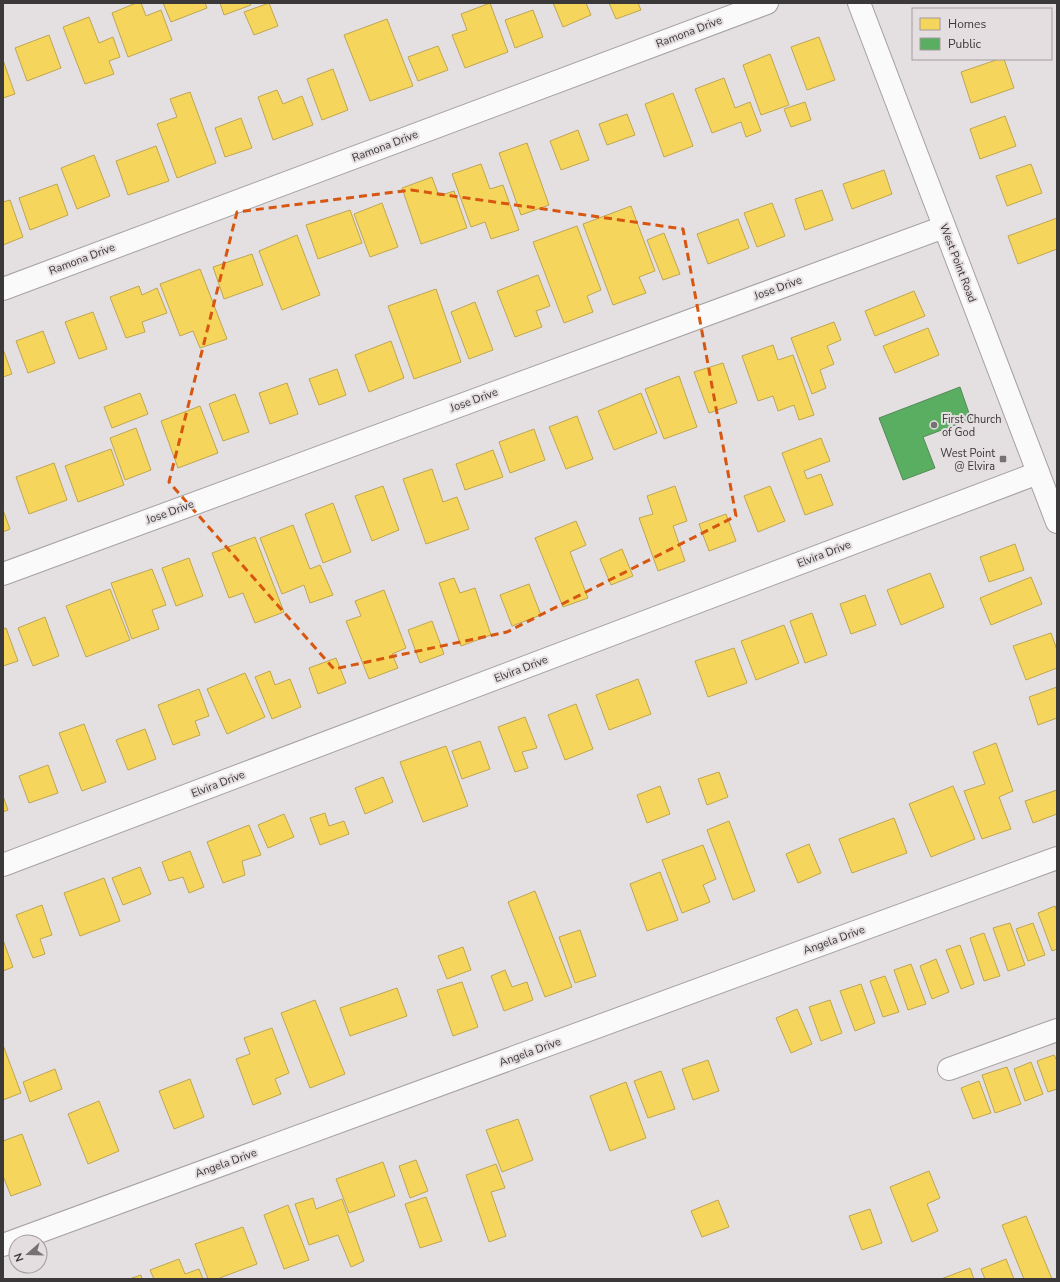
<svg xmlns="http://www.w3.org/2000/svg" width="1060" height="1282" viewBox="0 0 1060 1282" font-family="'Nunito Sans',sans-serif">
  <style>
    .homes { fill: #f6d55c; stroke: #bea652 }
    .public { fill: #5aae61; stroke: #518b55 }
    .lines { fill: none; stroke-linecap: round; stroke-linejoin: round }
    .minor-casing { stroke: #a5a1a3; stroke-width: 24 }
    .minor { stroke: #fbfafa; stroke-width: 22 }
    .marked { fill: none; stroke: #d75610; stroke-width: 3; stroke-dasharray: 8 5; stroke-linejoin: round }
    .poi-dot { fill: #767274; stroke: #e5dee0; stroke-width: 1.5 }
    .labels { text-anchor: middle; dominant-baseline: central; stroke-width: 4; stroke-linejoin: round; paint-order: stroke }
    .street-label { font-size: 11px; fill: #3b3839; stroke: #e5dee0 }
    .poi-label { font-size: 11px; fill: #3b3839; stroke: #e5dee0; text-anchor: start }
  </style>
  <rect width="100%" height="100%" fill="#e4dfe1"/>
  <g class="homes">
    <polygon points="136,3 141,3 146,16 161,10 172,40 128,57 112,13"/>
    <polygon points="163,3 205,3 207,8 171,22"/>
    <polygon points="220,3 250,3 251,5 224,15"/>
    <polygon points="269,3 278,26 254,35 244,12"/>
    <polygon points="490,3 508,52 465,68 452,35 467,30 461,14"/>
    <polygon points="553,3 586,3 591,15 563,27"/>
    <polygon points="609,3 638,3 641,10 616,19"/>
    <polygon points="533,10 543,37 515,48 505,20"/>
    <polygon points="89,17 99,43 113,37 120,57 109,61 114,74 85,84 63,27"/>
    <polygon points="387,19 413,86 370,101 344,35"/>
    <polygon points="49,35 61,68 27,81 15,48"/>
    <polygon points="819,37 835,80 807,90 791,47"/>
    <polygon points="438,46 448,70 418,81 408,57"/>
    <polygon points="770,54 789,105 761,115 743,65"/>
    <polygon points="999,59 1004,59 1014,88 971,103 961,72"/>
    <polygon points="3,60 15,94 3,98"/>
    <polygon points="333,69 348,110 322,120 307,79"/>
    <polygon points="724,78 735,108 750,102 761,131 746,137 741,122 712,133 695,89"/>
    <polygon points="277,90 283,104 302,96 313,125 273,140 258,97"/>
    <polygon points="190,92 216,163 177,178 157,124 177,117 170,99"/>
    <polygon points="673,93 693,146 664,157 645,104"/>
    <polygon points="805,102 811,120 791,127 784,109"/>
    <polygon points="627,114 635,135 607,145 599,124"/>
    <polygon points="1005,116 1016,146 980,159 970,129"/>
    <polygon points="241,118 252,148 225,157 215,128"/>
    <polygon points="578,130 589,160 561,170 550,141"/>
    <polygon points="527,143 549,205 521,215 499,153"/>
    <polygon points="156,146 169,181 128,195 116,161"/>
    <polygon points="94,155 110,196 77,209 61,168"/>
    <polygon points="481,164 490,189 503,185 519,230 491,239 485,222 471,227 452,174"/>
    <polygon points="1031,164 1042,193 1007,206 996,176"/>
    <polygon points="884,170 892,194 852,209 843,184"/>
    <polygon points="432,177 439,196 454,191 467,228 421,244 402,188"/>
    <polygon points="57,184 68,215 30,230 19,198"/>
    <polygon points="822,190 833,220 805,230 795,199"/>
    <polygon points="10,200 23,237 3,245 3,202"/>
    <polygon points="382,203 398,247 370,257 354,214"/>
    <polygon points="772,203 785,236 757,247 744,213"/>
    <polygon points="631,206 655,271 639,277 646,293 613,305 583,224"/>
    <polygon points="350,210 362,243 318,259 306,225"/>
    <polygon points="1057,218 1057,249 1018,264 1008,236"/>
    <polygon points="738,219 749,248 708,264 697,234"/>
    <polygon points="577,226 601,290 587,296 593,312 564,323 533,242"/>
    <polygon points="664,233 680,274 663,280 647,240"/>
    <polygon points="297,235 320,295 282,310 259,251"/>
    <polygon points="252,254 263,285 224,299 213,267"/>
    <polygon points="200,269 227,339 200,348 193,331 180,336 160,284"/>
    <polygon points="538,275 550,306 536,311 542,327 515,337 497,291"/>
    <polygon points="139,286 142,295 157,288 167,313 142,322 145,332 126,338 110,297"/>
    <polygon points="436,289 461,362 414,379 388,306"/>
    <polygon points="914,291 925,316 875,336 865,311"/>
    <polygon points="475,302 493,350 469,359 451,312"/>
    <polygon points="93,312 107,349 79,359 65,322"/>
    <polygon points="834,322 841,340 827,346 834,364 820,370 826,388 812,394 791,338"/>
    <polygon points="928,328 939,355 895,373 883,346"/>
    <polygon points="43,331 55,363 28,373 16,341"/>
    <polygon points="391,341 404,378 369,392 355,355"/>
    <polygon points="773,345 778,360 793,355 814,415 799,420 794,405 778,411 773,396 758,401 742,356"/>
    <polygon points="3,349 12,374 3,377"/>
    <polygon points="723,363 737,403 709,413 694,372"/>
    <polygon points="337,369 346,395 319,405 309,379"/>
    <polygon points="679,376 697,427 664,439 645,389"/>
    <polygon points="287,383 298,414 270,424 259,393"/>
    <polygon points="140,393 148,414 112,428 104,407"/>
    <polygon points="641,393 657,433 614,450 598,411"/>
    <polygon points="235,394 249,432 223,441 209,404"/>
    <polygon points="200,406 218,453 178,468 161,421"/>
    <polygon points="577,416 593,459 566,469 549,427"/>
    <polygon points="136,428 151,470 125,480 110,438"/>
    <polygon points="534,429 545,460 510,473 499,442"/>
    <polygon points="821,438 830,461 804,471 807,479 821,474 833,505 805,515 782,453"/>
    <polygon points="111,449 124,485 78,502 65,466"/>
    <polygon points="493,450 503,477 465,490 456,464"/>
    <polygon points="54,463 67,500 29,514 16,477"/>
    <polygon points="432,469 443,502 457,497 469,529 426,544 403,479"/>
    <polygon points="383,486 399,530 372,541 355,496"/>
    <polygon points="675,486 687,521 673,526 685,561 658,571 639,518 653,514 647,496"/>
    <polygon points="770,486 785,521 758,532 744,496"/>
    <polygon points="333,503 351,552 323,563 305,514"/>
    <polygon points="3,510 10,529 3,532"/>
    <polygon points="726,514 736,541 709,551 699,524"/>
    <polygon points="576,521 586,545 570,552 588,598 563,607 535,538"/>
    <polygon points="293,525 310,569 320,565 333,595 310,603 304,585 282,594 260,538"/>
    <polygon points="255,537 284,612 255,623 243,593 229,598 212,553"/>
    <polygon points="1015,544 1024,570 989,582 980,557"/>
    <polygon points="622,549 633,576 611,585 600,559"/>
    <polygon points="189,558 203,596 176,606 162,568"/>
    <polygon points="152,569 166,605 152,610 159,629 132,639 111,583"/>
    <polygon points="930,573 944,607 901,625 887,590"/>
    <polygon points="1031,577 1042,604 991,625 980,598"/>
    <polygon points="454,578 460,593 475,588 491,635 461,646 439,583"/>
    <polygon points="529,584 541,615 512,626 500,595"/>
    <polygon points="110,589 130,640 86,657 66,606"/>
    <polygon points="384,590 406,648 392,654 398,668 369,679 346,621 361,616 355,601"/>
    <polygon points="865,595 876,625 851,634 840,604"/>
    <polygon points="812,613 827,655 805,663 790,621"/>
    <polygon points="45,617 59,656 33,666 18,628"/>
    <polygon points="432,621 444,654 420,663 408,630"/>
    <polygon points="784,625 799,663 756,680 741,641"/>
    <polygon points="6,628 18,661 3,666 3,629"/>
    <polygon points="1051,633 1057,650 1057,668 1026,680 1013,646"/>
    <polygon points="734,648 747,683 708,697 695,661"/>
    <polygon points="336,658 346,683 318,694 309,668"/>
    <polygon points="270,671 275,685 290,679 301,707 272,719 255,677"/>
    <polygon points="245,673 265,717 227,734 207,689"/>
    <polygon points="638,679 651,714 609,730 596,695"/>
    <polygon points="1057,687 1057,718 1038,725 1029,697"/>
    <polygon points="199,689 209,716 195,721 200,735 173,745 158,705"/>
    <polygon points="576,704 593,749 565,760 548,715"/>
    <polygon points="525,717 537,748 522,752 528,768 515,772 498,727"/>
    <polygon points="84,724 106,782 82,791 59,733"/>
    <polygon points="145,729 156,759 128,770 116,740"/>
    <polygon points="480,741 490,769 462,779 452,751"/>
    <polygon points="996,743 1013,791 999,797 1011,829 982,839 964,791 985,784 973,752"/>
    <polygon points="446,746 468,806 423,822 400,762"/>
    <polygon points="48,765 58,793 29,803 19,776"/>
    <polygon points="719,772 728,797 707,805 698,779"/>
    <polygon points="383,777 393,802 365,814 355,788"/>
    <polygon points="660,786 670,814 647,823 637,795"/>
    <polygon points="953,786 975,839 931,857 909,804"/>
    <polygon points="1057,790 1057,814 1033,823 1025,801"/>
    <polygon points="3,796 8,810 3,812"/>
    <polygon points="325,813 329,826 344,821 349,834 320,845 310,818"/>
    <polygon points="284,814 294,837 268,848 258,825"/>
    <polygon points="894,818 907,853 852,873 839,839"/>
    <polygon points="729,821 755,891 733,900 707,830"/>
    <polygon points="249,825 261,855 242,861 245,875 223,883 207,842"/>
    <polygon points="809,844 821,873 798,883 786,854"/>
    <polygon points="703,845 716,879 703,885 710,902 682,913 662,860"/>
    <polygon points="190,851 204,887 189,893 183,877 169,881 162,862"/>
    <polygon points="140,867 151,894 123,905 112,878"/>
    <polygon points="660,872 678,920 647,931 630,884"/>
    <polygon points="104,878 120,921 80,936 64,893"/>
    <polygon points="535,891 572,987 545,997 508,902"/>
    <polygon points="42,905 52,935 40,939 45,954 33,958 16,915"/>
    <polygon points="1055,906 1057,911 1057,949 1052,951 1038,913"/>
    <polygon points="1010,923 1025,965 1008,971 993,928"/>
    <polygon points="1033,923 1045,955 1028,961 1016,929"/>
    <polygon points="580,930 596,976 575,983 559,937"/>
    <polygon points="984,933 1000,976 984,981 970,938"/>
    <polygon points="3,940 13,967 3,971"/>
    <polygon points="960,945 974,984 961,989 946,950"/>
    <polygon points="463,947 471,970 447,979 438,956"/>
    <polygon points="936,959 949,992 932,999 920,966"/>
    <polygon points="911,964 926,1004 908,1010 894,970"/>
    <polygon points="505,970 512,987 527,982 533,1000 504,1011 491,976"/>
    <polygon points="885,976 899,1012 883,1017 870,981"/>
    <polygon points="462,982 478,1027 453,1036 437,990"/>
    <polygon points="861,984 875,1023 855,1031 840,991"/>
    <polygon points="397,988 407,1016 350,1036 340,1008"/>
    <polygon points="315,1000 345,1074 310,1088 281,1013"/>
    <polygon points="830,1000 842,1033 821,1041 809,1007"/>
    <polygon points="797,1009 812,1044 791,1053 776,1018"/>
    <polygon points="272,1028 289,1073 275,1079 281,1094 253,1105 236,1059 250,1054 244,1038"/>
    <polygon points="3,1045 21,1093 3,1100"/>
    <polygon points="1054,1055 1057,1061 1057,1089 1048,1092 1037,1061"/>
    <polygon points="708,1060 719,1091 693,1100 682,1069"/>
    <polygon points="1031,1062 1043,1094 1025,1101 1014,1069"/>
    <polygon points="1007,1067 1021,1104 995,1113 982,1075"/>
    <polygon points="55,1069 62,1089 30,1102 23,1082"/>
    <polygon points="661,1071 675,1109 648,1118 634,1081"/>
    <polygon points="190,1079 204,1117 174,1129 159,1091"/>
    <polygon points="979,1081 991,1113 973,1119 961,1088"/>
    <polygon points="626,1082 646,1138 610,1151 590,1096"/>
    <polygon points="99,1101 119,1151 88,1164 68,1114"/>
    <polygon points="518,1119 533,1160 502,1172 486,1130"/>
    <polygon points="22,1134 41,1185 11,1196 3,1176 3,1141"/>
    <polygon points="416,1160 428,1191 410,1198 399,1166"/>
    <polygon points="383,1162 395,1196 349,1213 336,1179"/>
    <polygon points="496,1164 505,1188 491,1192 506,1236 489,1242 466,1175"/>
    <polygon points="929,1171 940,1198 927,1204 938,1231 912,1242 890,1187"/>
    <polygon points="426,1197 442,1241 420,1248 405,1204"/>
    <polygon points="313,1198 316,1209 342,1199 364,1261 351,1267 338,1235 309,1245 295,1204"/>
    <polygon points="718,1200 729,1227 702,1237 691,1211"/>
    <polygon points="288,1205 309,1260 284,1269 264,1215"/>
    <polygon points="870,1209 882,1243 862,1250 849,1216"/>
    <polygon points="1026,1216 1052,1279 1024,1279 1002,1225"/>
    <polygon points="243,1227 257,1264 217,1279 208,1279 195,1244"/>
    <polygon points="179,1259 185,1274 199,1269 203,1279 154,1279 150,1270"/>
    <polygon points="1006,1259 1014,1279 985,1279 981,1269"/>
    <polygon points="970,1268 974,1279 941,1279"/>
    <polygon points="141,1275 142,1279 129,1279"/>
  </g>
  <polygon class="public" points="960,387 971,419 923,437 935,468 903,480 879,418"/>
  <g class="lines">
    <g class="minor-casing">
      <g id="minor">
        <polyline points="859,3 1057,522"/>
        <polyline points="3,289 767,3"/>
        <polyline points="3,574 944,227"/>
        <polyline points="3,865 1038,473"/>
        <polyline points="949,1069 1057,1030"/>
        <polyline points="3,1245 1057,858"/>
      </g>
    </g>
    <use href="#minor" class="minor"/>
  </g>
  <path class="marked" d="M411 190 683 229 736 516 507 632 334 669 169 482 237 212Z"/>
  <g class="poi-dot">
    <circle cx="934" cy="425" r="4"/>
    <rect x="999" y="455" width="8" height="8" rx="2"/>
  </g>
  <g class="labels">
    <g class="street-label">
      <text transform="translate(689 32) rotate(-21)">Ramona Drive</text>
      <text transform="translate(385 146) rotate(-21)">Ramona Drive</text>
      <text transform="translate(82 259) rotate(-21)">Ramona Drive</text>
      <text transform="translate(958 263) rotate(69)">West Point Road</text>
      <text transform="translate(778 288) rotate(-20)">Jose Drive</text>
      <text transform="translate(474 400) rotate(-20)">Jose Drive</text>
      <text transform="translate(170 512) rotate(-20)">Jose Drive</text>
      <text transform="translate(824 554) rotate(-21)">Elvira Drive</text>
      <text transform="translate(521 669) rotate(-21)">Elvira Drive</text>
      <text transform="translate(218 784) rotate(-21)">Elvira Drive</text>
      <text transform="translate(834 940) rotate(-20)">Angela Drive</text>
      <text transform="translate(530 1052) rotate(-20)">Angela Drive</text>
      <text transform="translate(226 1163) rotate(-20)">Angela Drive</text>
    </g>
    <g class="poi-label">
      <text x="942" y="419">First Church<tspan x="942" dy="13">of God</tspan></text>
      <text x="995" y="453" text-anchor="end">West Point<tspan x="995" dy="13">@ Elvira</tspan></text>
    </g>
  </g>
  <rect width="1060" height="1282" fill="none" stroke="#3b3839" stroke-width="8"/>
  <rect x="912" y="8" width="140" height="52" fill="#e5dee0" stroke="#a19c9d"/>
  <rect x="920" y="18" width="20" height="12" fill="#f6d55c" stroke="#a19c9d"/>
  <text x="948" y="28" font-size="12" fill="#3b3839">Homes</text>
  <rect x="920" y="38" width="20" height="12" fill="#5aae61" stroke="#a19c9d"/>
  <text x="948" y="48" font-size="12" fill="#3b3839">Public</text>
  <g transform="translate(28 1254) rotate(250)"><circle r="19" fill="#e5dee0" stroke="#a19c9d"/>
  <path d="M0-3L7 15L0 10L-7 15Z" fill="#767274"/>
  <text y="-6" font-size="11" font-weight="bold" text-anchor="middle" fill="#3b3839">N</text>
  </g>
</svg>
